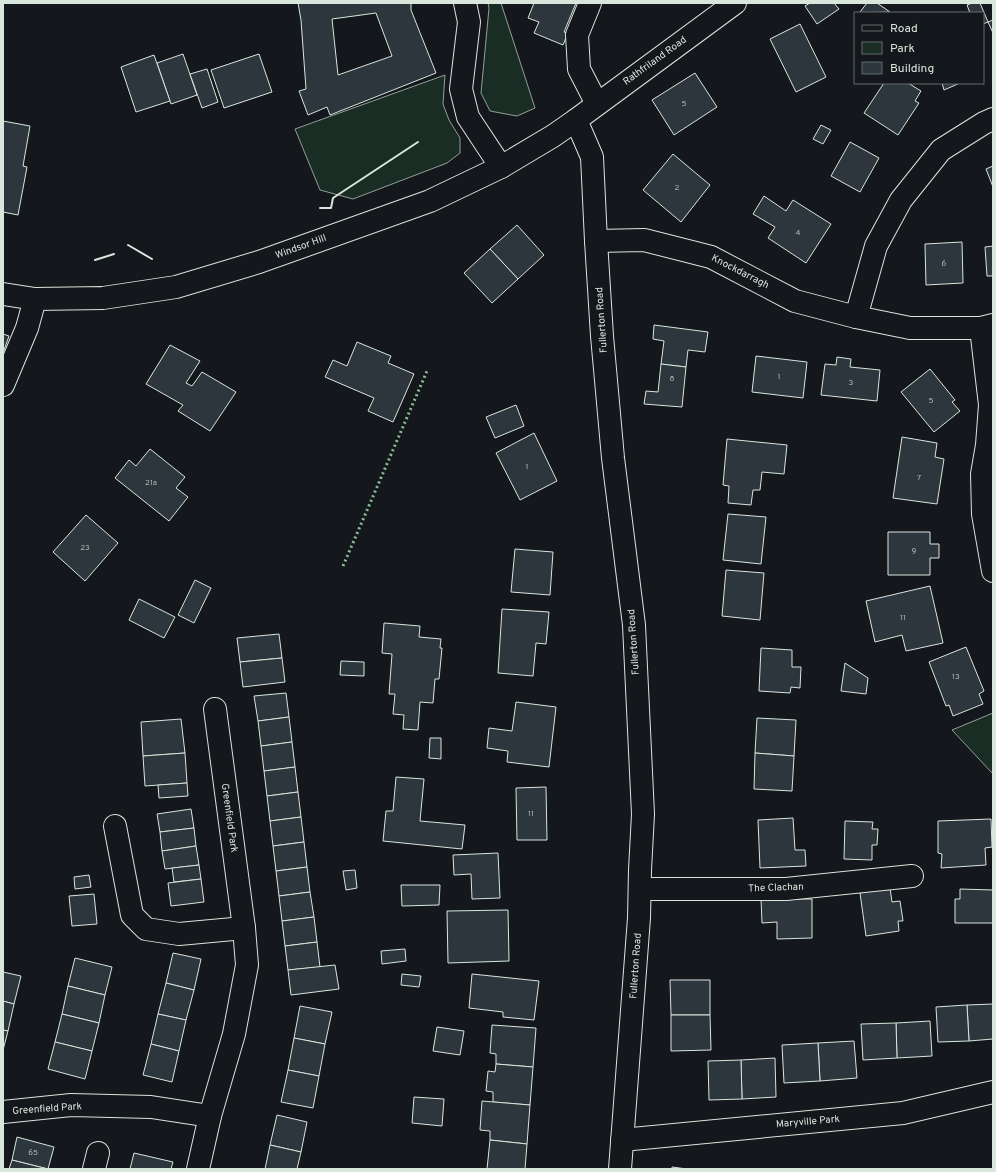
<svg xmlns="http://www.w3.org/2000/svg" width="996" height="1172" viewBox="0 0 996 1172" font-family="Overpass,sans-serif">
  <style>
    .green { fill: #1a2d24; stroke: #939e99 }
    .building { fill: #2c363c; stroke: #d8e6dc; fill-rule: evenodd }
    .lines { fill: none; stroke-linecap: round; stroke-linejoin: round }
    .minor-casing { stroke: #d8e6dc; stroke-width: 24 }
    .major-casing { stroke: #d8e6dc; stroke-width: 24 }
    .minor { stroke: #14181c; stroke-width: 22 }
    .major { stroke: #14181c; stroke-width: 22 }
    .hedge { stroke: #8ac095; stroke-width: 3; stroke-dasharray: 2 3; stroke-linecap: butt }
    .wall { stroke: #d8e6dc; stroke-width: 2 }
    .labels { text-anchor: middle; dominant-baseline: central; stroke-width: 3; stroke-linejoin: round; paint-order: stroke }
    .number-label { font-size: 8px; fill: #adbab4 }
    .street-label { font-size: 10px; fill: #d8e6dc; stroke: #14181c }
  </style>
  <rect width="100%" height="100%" fill="#14181c"/>
  <g class="green">
    <polygon points="488,3 501,3 535,108 517,116 490,111 481,93 489,8"/>
    <polygon points="445,75 443,104 449,120 460,138 460,153 447,163 353,199 320,190 295,129"/>
    <polygon points="993,713 993,774 952,730"/>
  </g>
  <g class="building">
    <path d="M298 3H411V10L436 73 330 115 327 107 308 115 299 91 306 89 301 20ZM376 13 392 56 338 75 332 19Z"/>
    <polygon points="534,3 576,3 564,32 568,33 563,45 534,33 539,22 528,18"/>
    <polygon points="810,3 834,3 839,9 817,24 805,6"/>
    <polygon points="867,3 877,3 890,12 862,13 860,12"/>
    <polygon points="972,3 980,3 988,22 983,24 983,13 970,13 967,5"/>
    <polygon points="993,20 993,33 988,22"/>
    <polygon points="800,24 826,77 796,92 770,39"/>
    <polygon points="183,54 197,95 171,104 157,63"/>
    <polygon points="259,54 272,92 224,108 211,70"/>
    <polygon points="154,55 170,101 136,112 121,67"/>
    <polygon points="207,69 218,102 202,108 190,74"/>
    <polygon points="695,73 717,107 674,135 652,100"/>
    <polygon points="884,83 908,83 921,91 915,101 919,103 898,135 864,113"/>
    <polygon points="942,83 960,83 944,90"/>
    <polygon points="3,121 30,126 23,166 27,167 18,215 3,212"/>
    <polygon points="821,125 831,130 823,144 813,139"/>
    <polygon points="850,142 879,158 860,192 831,176"/>
    <polygon points="673,154 710,185 681,222 643,190"/>
    <polygon points="993,166 993,187 986,169"/>
    <polygon points="764,196 786,211 793,200 831,224 806,263 768,238 775,227 753,214"/>
    <polygon points="517,225 544,255 518,279 490,249"/>
    <polygon points="962,242 963,283 926,285 925,244"/>
    <polygon points="993,246 993,276 987,276 985,247"/>
    <polygon points="490,249 518,279 492,303 464,273"/>
    <polygon points="654,325 708,332 705,352 688,350 686,367 661,364 664,341 653,339"/>
    <polygon points="3,334 9,336 3,353"/>
    <polygon points="357,342 391,356 388,363 414,374 393,422 368,411 374,398 325,377 333,360 347,366"/>
    <polygon points="170,345 200,361 186,383 192,386 202,372 236,392 210,431 178,411 183,405 146,384"/>
    <polygon points="756,356 807,362 803,398 752,392"/>
    <polygon points="837,357 851,359 850,367 880,370 877,401 821,395 825,364 836,365"/>
    <polygon points="661,364 686,367 682,407 644,404 646,391 658,392"/>
    <polygon points="930,369 955,400 952,402 960,411 934,432 901,392"/>
    <polygon points="516,405 524,426 495,438 486,417"/>
    <polygon points="534,433 557,481 520,500 496,453"/>
    <polygon points="902,437 937,443 935,457 944,459 937,504 893,498"/>
    <polygon points="727,439 787,445 784,474 762,472 760,490 753,490 751,505 728,503 729,486 723,485"/>
    <polygon points="150,449 185,477 176,488 188,497 169,521 115,478 129,460 136,466"/>
    <polygon points="728,514 766,517 761,564 723,560"/>
    <polygon points="86,515 118,543 85,581 53,552"/>
    <polygon points="888,532 930,532 930,544 939,544 939,558 930,558 930,575 888,575"/>
    <polygon points="515,549 553,552 550,595 511,592"/>
    <polygon points="726,570 764,573 760,620 722,616"/>
    <polygon points="195,580 211,588 194,623 178,615"/>
    <polygon points="930,586 943,643 906,651 902,635 875,642 866,601"/>
    <polygon points="139,599 175,617 164,638 129,620"/>
    <polygon points="502,609 549,612 546,644 536,643 533,676 498,673"/>
    <polygon points="384,623 420,626 419,637 441,639 440,648 442,648 439,679 435,679 433,703 420,702 418,730 403,729 404,715 393,714 395,694 389,694 392,654 382,653"/>
    <polygon points="279,634 282,658 240,662 237,638"/>
    <polygon points="966,647 984,691 979,694 983,704 953,716 949,705 946,706 929,662"/>
    <polygon points="761,648 792,650 792,667 801,667 800,688 791,687 790,693 759,691"/>
    <polygon points="282,658 285,682 243,687 240,662"/>
    <polygon points="341,661 364,662 364,676 340,675"/>
    <polygon points="845,663 868,678 866,694 841,691"/>
    <polygon points="286,693 289,717 258,721 254,696"/>
    <polygon points="516,702 556,707 549,767 507,762 508,751 487,748 489,728 512,731"/>
    <polygon points="289,717 292,742 261,746 258,721"/>
    <polygon points="757,718 796,720 794,756 755,753"/>
    <polygon points="181,719 185,753 143,756 141,722"/>
    <polygon points="430,738 441,738 441,759 429,758"/>
    <polygon points="292,742 295,767 264,771 261,746"/>
    <polygon points="185,753 187,783 145,786 143,756"/>
    <polygon points="755,753 794,756 792,791 754,789"/>
    <polygon points="295,767 298,792 267,796 264,771"/>
    <polygon points="396,777 424,779 420,821 465,825 462,849 383,841 386,811 393,811"/>
    <polygon points="187,783 188,796 159,798 158,785"/>
    <polygon points="546,787 547,840 517,840 516,788"/>
    <polygon points="298,792 301,817 270,821 267,796"/>
    <polygon points="191,809 194,828 160,832 157,814"/>
    <polygon points="301,817 304,842 273,846 270,821"/>
    <polygon points="793,818 795,850 805,850 806,866 760,868 758,820"/>
    <polygon points="991,819 992,847 985,848 986,865 941,868 942,854 938,853 938,821"/>
    <polygon points="845,821 873,822 872,829 878,829 877,845 872,845 872,860 844,859"/>
    <polygon points="194,828 196,846 162,851 160,832"/>
    <polygon points="304,842 307,867 276,871 273,846"/>
    <polygon points="196,846 199,865 165,869 162,851"/>
    <polygon points="498,853 500,898 472,899 471,874 454,875 453,855"/>
    <polygon points="199,865 201,879 174,882 172,868"/>
    <polygon points="307,867 310,892 279,896 276,871"/>
    <polygon points="355,870 357,888 346,890 343,871"/>
    <polygon points="89,875 91,887 75,889 74,877"/>
    <polygon points="201,879 204,902 171,906 168,883"/>
    <polygon points="401,885 440,885 439,905 402,906"/>
    <polygon points="890,888 892,902 900,901 903,921 898,921 899,931 866,936 860,893"/>
    <polygon points="960,889 993,890 993,923 955,923 955,899 960,899"/>
    <polygon points="310,892 314,917 282,921 279,896"/>
    <polygon points="94,894 97,924 72,926 69,896"/>
    <polygon points="761,899 812,899 812,938 777,939 777,922 762,923"/>
    <polygon points="508,910 509,961 448,963 447,911"/>
    <polygon points="314,917 317,942 285,946 282,921"/>
    <polygon points="317,942 320,967 288,970 285,946"/>
    <polygon points="405,949 406,961 382,964 381,951"/>
    <polygon points="173,953 201,959 194,990 166,983"/>
    <polygon points="75,958 112,967 105,995 68,986"/>
    <polygon points="335,965 339,989 291,995 288,970"/>
    <polygon points="3,972 21,976 14,1004 3,1001"/>
    <polygon points="402,974 421,976 419,987 401,985"/>
    <polygon points="472,974 539,981 534,1020 503,1017 503,1012 469,1008"/>
    <polygon points="670,980 710,980 710,1015 671,1015"/>
    <polygon points="166,983 194,990 186,1020 158,1014"/>
    <polygon points="68,986 105,995 99,1023 62,1014"/>
    <polygon points="3,1001 14,1004 8,1031 3,1030"/>
    <polygon points="993,1004 993,1039 969,1041 967,1005"/>
    <polygon points="967,1005 969,1041 938,1042 936,1007"/>
    <polygon points="300,1006 332,1012 325,1044 294,1038"/>
    <polygon points="62,1014 99,1023 92,1051 55,1042"/>
    <polygon points="158,1014 186,1020 179,1051 151,1044"/>
    <polygon points="671,1015 710,1015 711,1050 671,1051"/>
    <polygon points="930,1021 932,1056 897,1058 896,1023"/>
    <polygon points="896,1023 897,1058 863,1060 861,1024"/>
    <polygon points="492,1025 536,1028 533,1067 496,1064 496,1054 490,1053"/>
    <polygon points="437,1027 464,1031 460,1055 433,1051"/>
    <polygon points="3,1030 8,1031 3,1050"/>
    <polygon points="294,1038 325,1044 319,1076 288,1070"/>
    <polygon points="854,1041 857,1078 820,1081 818,1043"/>
    <polygon points="55,1042 92,1051 85,1079 48,1069"/>
    <polygon points="818,1043 820,1081 784,1083 782,1045"/>
    <polygon points="151,1044 179,1051 172,1082 143,1075"/>
    <polygon points="775,1058 776,1097 742,1099 741,1060"/>
    <polygon points="741,1060 742,1099 709,1100 708,1061"/>
    <polygon points="496,1064 533,1067 530,1105 493,1102 493,1092 486,1091 488,1071 495,1072"/>
    <polygon points="288,1070 319,1076 313,1108 281,1102"/>
    <polygon points="414,1097 444,1099 442,1126 412,1123"/>
    <polygon points="482,1101 530,1105 527,1144 490,1140 490,1131 480,1130"/>
    <polygon points="277,1115 307,1122 301,1152 270,1145"/>
    <polygon points="17,1137 54,1147 48,1169 12,1160"/>
    <polygon points="490,1140 527,1144 525,1169 487,1169"/>
    <polygon points="270,1145 301,1152 297,1169 265,1169"/>
    <polygon points="134,1153 173,1162 171,1169 130,1169"/>
    <polygon points="12,1160 48,1169 9,1169"/>
    <polygon points="672,1167 687,1169 672,1169"/>
  </g>
  <g class="lines">
    <g class="minor-casing">
      <g id="minor">
        <polyline points="465,3 469,22 461,89 468,117 501,167"/>
        <polyline points="590,3 577,35 579,69 597,104"/>
        <polyline points="576,120 592,157 596,241 602,336 613,458 634,625 643,814 640,870 639,918 620,1169"/>
        <polyline points="596,241 644,240 711,257 795,301 856,317 910,328 981,328 993,325"/>
        <polyline points="856,317 876,246 901,200 941,150 984,123 993,119"/>
        <polyline points="981,328 990,405 987,445 982,474 983,514 993,571"/>
        <polyline points="3,385 27,328 35,299"/>
        <polyline points="115,826 132,915 146,929 179,934 244,928"/>
        <polyline points="640,889 786,889 912,876"/>
        <polyline points="3,1112 71,1105 151,1107 210,1116"/>
        <polyline points="622,1140 903,1113 993,1092"/>
        <polyline points="94,1169 98,1153"/>
        <polyline points="198,1169 210,1116 234,1034 247,965 244,928 215,709"/>
      </g>
    </g>
    <g class="major-casing">
      <polyline id="major" points="3,294 35,299 103,298 176,287 259,262 430,201 501,167 553,136 576,120 735,3"/>
    </g>
    <use href="#minor" class="minor"/>
    <use href="#major" class="major"/>
    <polyline class="hedge" points="343,566 427,371"/>
    <g class="wall">
      <polyline points="320,208 331,208 333,198 418,142"/>
      <polyline points="128,245 152,259"/>
      <polyline points="95,260 114,254"/>
    </g>
  </g>
  <g class="labels">
    <g class="number-label">
      <text x="684" y="104">5</text>
      <text x="677" y="188">2</text>
      <text x="798" y="233">4</text>
      <text x="944" y="264">6</text>
      <text x="779" y="377">1</text>
      <text x="672" y="379">8</text>
      <text x="851" y="383">3</text>
      <text x="931" y="401">5</text>
      <text x="527" y="467">1</text>
      <text x="919" y="478">7</text>
      <text x="151" y="483">21a</text>
      <text x="85" y="548">23</text>
      <text x="914" y="551">9</text>
      <text x="903" y="618">11</text>
      <text x="956" y="677">13</text>
      <text x="531" y="814">11</text>
      <text x="33" y="1153">65</text>
    </g>
    <g class="street-label">
      <text transform="translate(655 61) rotate(-36)">Rathfriland Road</text>
      <text transform="translate(301 247) rotate(-20)">Windsor Hill</text>
      <text transform="translate(740 272) rotate(27)">Knockdarragh</text>
      <text transform="translate(602 320) rotate(-94)">Fullerton Road</text>
      <text transform="translate(634 642) rotate(-94)">Fullerton Road</text>
      <text transform="translate(229 818) rotate(82)">Greenfield Park</text>
      <text transform="translate(776 888) rotate(-2)">The Clachan</text>
      <text transform="translate(636 966) rotate(-86)">Fullerton Road</text>
      <text transform="translate(47 1109) rotate(-4)">Greenfield Park</text>
      <text transform="translate(808 1122) rotate(-5)">Maryville Park</text>
    </g>
  </g>
  <rect width="996" height="1172" fill="none" stroke="#d8e6dc" stroke-width="8"/>
  <rect x="854" y="12" width="130" height="72" fill="#14181c" stroke="#626a69"/>
  <rect x="862" y="25" width="20" height="6" fill="#14181c" stroke="#626a69"/>
  <text x="890" y="32" font-size="12" fill="#d8e6dc">Road</text>
  <rect x="862" y="42" width="20" height="12" fill="#1a2d24" stroke="#626a69"/>
  <text x="890" y="52" font-size="12" fill="#d8e6dc">Park</text>
  <rect x="862" y="62" width="20" height="12" fill="#2c363c" stroke="#626a69"/>
  <text x="890" y="72" font-size="12" fill="#d8e6dc">Building</text>
</svg>
